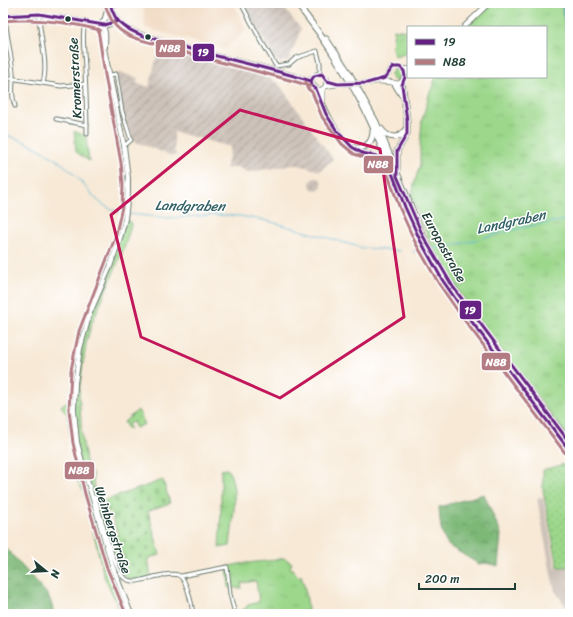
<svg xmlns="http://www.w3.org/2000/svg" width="573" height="617" viewBox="0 0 573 617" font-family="Sriracha,sans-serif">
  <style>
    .built { fill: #efd6bb }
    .industrial { fill: url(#industrial-furrows) }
    .railway { fill: #cdc2b9 }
    .grass { fill: url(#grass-tufts); stroke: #5e8a60 }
    .forest { fill: url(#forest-crowns); stroke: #4e7a56 }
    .cemetery { fill: url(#cemetery-stones); stroke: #5e8a60 }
    .park { fill: url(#park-dots); stroke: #5e8a60 }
    .water { fill: #5ab6d8; stroke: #3c7a86 }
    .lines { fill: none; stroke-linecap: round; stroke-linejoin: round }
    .stream { stroke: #5ab6d8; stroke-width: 1 }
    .minor-casing { stroke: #6b796d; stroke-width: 5 }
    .tertiary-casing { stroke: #6b796d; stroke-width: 6 }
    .secondary-casing { stroke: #6b796d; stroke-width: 6 }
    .primary-casing { stroke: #6b796d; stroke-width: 7 }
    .minor { stroke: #fff; stroke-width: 3 }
    .tertiary { stroke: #fff; stroke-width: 4 }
    .secondary { stroke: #fff; stroke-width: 4.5 }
    .primary { stroke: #fff; stroke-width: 5 }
    .secondary-bridge-casing { stroke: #6b796d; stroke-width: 6; stroke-linecap: butt }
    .secondary-bridge { stroke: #fff; stroke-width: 4.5 }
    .bus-1-casing { stroke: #fff; stroke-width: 6 }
    .bus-2-casing { stroke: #fff; stroke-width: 6 }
    .bus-1 { stroke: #652282; stroke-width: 3 }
    .bus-2 { stroke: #b37b82; stroke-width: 3 }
    .marked { fill: none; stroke: #c2185b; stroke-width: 3; stroke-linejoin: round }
    .bus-dot { fill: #1f3d34; stroke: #fff; stroke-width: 1.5 }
    .labels { text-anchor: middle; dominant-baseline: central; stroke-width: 3; stroke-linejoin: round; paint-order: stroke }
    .street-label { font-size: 13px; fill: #1f3d34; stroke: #fff }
    .water-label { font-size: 14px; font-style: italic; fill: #316165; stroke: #fff }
    .line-badge { stroke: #fff; stroke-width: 1.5 }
    .badge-label { font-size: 11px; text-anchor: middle; font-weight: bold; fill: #fff }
  </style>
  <defs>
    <pattern id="industrial-furrows" width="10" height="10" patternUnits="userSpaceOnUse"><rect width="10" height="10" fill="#cdc2b9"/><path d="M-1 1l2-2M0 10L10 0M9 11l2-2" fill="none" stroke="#a69f97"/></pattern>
    <pattern id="grass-tufts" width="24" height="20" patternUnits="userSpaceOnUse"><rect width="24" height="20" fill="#9cd78b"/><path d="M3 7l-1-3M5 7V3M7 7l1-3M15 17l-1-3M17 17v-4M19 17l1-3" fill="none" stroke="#86b979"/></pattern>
    <pattern id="forest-crowns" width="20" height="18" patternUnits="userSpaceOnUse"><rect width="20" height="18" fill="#7db877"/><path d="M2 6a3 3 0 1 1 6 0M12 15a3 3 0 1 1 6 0" fill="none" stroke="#669762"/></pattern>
    <pattern id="cemetery-stones" width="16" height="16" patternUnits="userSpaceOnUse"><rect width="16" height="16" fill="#9cd78b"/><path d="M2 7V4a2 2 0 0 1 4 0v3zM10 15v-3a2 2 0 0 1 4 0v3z" fill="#86b979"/></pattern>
    <pattern id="park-dots" width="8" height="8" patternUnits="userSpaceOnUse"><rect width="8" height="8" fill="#9cd78b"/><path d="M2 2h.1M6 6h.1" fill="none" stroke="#86b979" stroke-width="1.8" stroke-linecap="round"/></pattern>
  </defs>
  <rect width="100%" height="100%" fill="#fff"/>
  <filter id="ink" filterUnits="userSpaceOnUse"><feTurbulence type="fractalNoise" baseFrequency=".025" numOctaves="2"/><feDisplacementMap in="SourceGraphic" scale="8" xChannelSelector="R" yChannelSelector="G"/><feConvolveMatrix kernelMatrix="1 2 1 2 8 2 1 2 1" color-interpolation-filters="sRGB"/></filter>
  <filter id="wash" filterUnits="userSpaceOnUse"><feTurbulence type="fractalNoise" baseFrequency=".012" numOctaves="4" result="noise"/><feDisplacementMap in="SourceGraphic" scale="16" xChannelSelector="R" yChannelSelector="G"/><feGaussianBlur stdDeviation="0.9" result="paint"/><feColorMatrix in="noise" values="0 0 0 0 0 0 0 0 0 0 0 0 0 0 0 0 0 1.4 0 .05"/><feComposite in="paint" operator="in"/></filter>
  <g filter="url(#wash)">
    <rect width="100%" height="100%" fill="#f7e9d6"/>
    <polygon class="built" points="143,3 234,3 247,31 224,49 145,28"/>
    <g class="industrial">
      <polygon points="241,3 280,3 301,29 289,60 280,63 275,60"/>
      <polygon points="160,45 191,53 190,56 260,74 278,83 333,159 320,171 299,165 294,165 248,172 237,167 226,169 231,147 174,132 174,150 176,155 172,156 131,140 122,111 116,74 121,73 138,78 136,83 149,87"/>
      <circle cx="316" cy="184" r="6"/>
    </g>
    <polygon class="railway" points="543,497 556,568 569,567 570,569 570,612 555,591 551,574 537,498"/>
    <g class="grass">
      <polygon points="492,3 561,3 570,51 570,440 467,304 434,252 412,197 414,184 420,165 420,146 422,120 429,95 436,77 546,77 546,27 467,27 475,18"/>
      <polygon points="394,29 408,31 408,53 395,57 392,47"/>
      <circle cx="397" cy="75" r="6"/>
      <polygon points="125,220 130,222 131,225 125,246 91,325 86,344 82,370 79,392 82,438 86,461 92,474 97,503 100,502 108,529 110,529 110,530 108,531 110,537 108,538 122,575 117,577 131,614 122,614 104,576 84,492 76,479 76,466 69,425 67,414 61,406 74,396 84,331 110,267"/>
      <path d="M227 469C240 485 232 526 230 546L219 548 221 511V470Z"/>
      <path d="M284 558 292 563 290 567 299 577 301 575C305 588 308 600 308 614H235L246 608 248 605 259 602 256 581 242 583 241 588H229L227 567C245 561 265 563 284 558Z"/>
    </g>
    <g class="forest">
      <path d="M484 494 501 534 498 566 486 563 479 564 449 546C440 536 440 520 439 507Z"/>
      <polygon points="3,545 47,594 51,602 54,614 3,614"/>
    </g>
    <path class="cemetery" d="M163 480 170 503 148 511 160 555 148 558 151 578C147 579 143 581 139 581 117 582 113 555 107 538L118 534 110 512 103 515 100 502Z"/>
    <g class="park">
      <polygon points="74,131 86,136 89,161 76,152"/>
      <polygon points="138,410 145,424 136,428 133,422 128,424 130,428 128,429 124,422"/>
      <polygon points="565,464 570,471 570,567 558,567 543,490 543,470"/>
    </g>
    <polygon class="water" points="561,3 570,3 570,51"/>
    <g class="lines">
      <g class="stream">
        <path d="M3 134C29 142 52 154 72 172 90 189 96 208 124 213"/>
        <polyline points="127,214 171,218 215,215 240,216 268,221 363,248 400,251"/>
        <path d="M433 249C479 242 524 223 570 220"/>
        <polyline points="413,252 422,251"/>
      </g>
    </g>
  </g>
  <g filter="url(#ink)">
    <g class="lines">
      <g class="minor-casing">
        <g id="minor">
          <polyline points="241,3 259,37 276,66 289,64 296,58 317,51 320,63 320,74"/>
          <path d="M39 14C39 37 49 61 43 83"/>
          <path d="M5 15C6 34 11 53 13 72 14 85 10 93 15 106"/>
          <path d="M3 16C36 12 69 17 101 25"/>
          <path d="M85 21C81 38 85 54 85 71 86 92 87 113 87 134"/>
          <polyline points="110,75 116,74 122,111 131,140 124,146"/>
          <polyline points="3,77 61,86 85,84"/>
          <polyline points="56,119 87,125"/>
          <path d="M95 497C100 513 113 568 124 578 130 582 136 582 142 580 151 578 169 572 178 575 187 578 192 605 193 614"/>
          <polyline points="181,576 227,567 230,594 235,614"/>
        </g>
      </g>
      <g class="tertiary-casing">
        <g id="tertiary">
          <path d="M110 3C112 12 116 20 123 26 135 34 150 37 163 41 212 57 263 65 311 81"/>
          <path d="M113 15C105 15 102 22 100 29L124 146 128 178V193L125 219 121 235 110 267 90 313 80 349 75 383 74 410 77 442 86 476 112 565 131 614"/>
          <polyline points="105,18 109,3"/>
          <path d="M101 25C107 29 105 40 105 47"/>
          <polyline points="102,25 108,25 118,21"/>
        </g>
      </g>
      <g class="secondary-casing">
        <g id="secondary">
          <polyline points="464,27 489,3"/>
          <path d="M379 81 385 78 393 67C399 66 402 70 408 69"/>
          <polyline points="367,83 377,81 391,82 397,84 402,82 405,75 408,73"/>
          <polyline points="326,86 327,79 323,75 317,74 312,78 312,84 317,90 322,90 326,86 338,84"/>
        </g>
      </g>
      <g class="primary-casing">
        <g id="primary">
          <path d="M296 3C326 39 355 86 374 129 392 171 406 214 428 255 446 289 471 321 495 352 520 385 545 418 570 451"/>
          <polyline points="326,39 349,73 376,122 423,236 446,277 479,324 570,443"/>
          <polyline points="395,84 401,94"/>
          <path d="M316 89C324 108 337 141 357 151 369 157 377 152 386 165"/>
          <polyline points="322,100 322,90"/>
          <path d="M381 129C388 139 400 140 406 129"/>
          <path d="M354 148C366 149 373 142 373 131"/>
          <polyline points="397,169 397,151 407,134 407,120 402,82"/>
        </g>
      </g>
      <use href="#minor" class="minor"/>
      <use href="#tertiary" class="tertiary"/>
      <use href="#secondary" class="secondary"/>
      <use href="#primary" class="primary"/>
      <g class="secondary-bridge-casing">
        <polyline id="secondary-bridge" points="338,84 367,83"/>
      </g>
      <use href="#secondary-bridge" class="secondary-bridge"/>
      <g class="bus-1-casing">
        <g id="bus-1">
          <path d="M110 3C112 12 116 21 124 26 136 35 152 38 166 42 214 57 263 66 311 81"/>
          <polyline points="3,16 39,14 104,25 118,21"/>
          <polyline points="570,443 453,287 423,236 397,176 397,151 407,134 407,120 402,85 405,77 404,71 400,67 393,67 385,78 367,83 338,84 327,81 322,74 314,76 311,81 312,86 316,89 326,114 337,131 352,147 362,153 377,156 382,160 392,173 405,207 420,240 443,281 466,314 570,451"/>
        </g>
      </g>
      <g class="bus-2-casing">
        <g id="bus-2">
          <path d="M105 4C108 14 112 24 120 30 133 40 151 42 166 47 213 62 262 71 310 86"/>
          <path d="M3 21C36 18 68 22 100 30"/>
          <polyline points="98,29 105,75 121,163 123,185 122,207 115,238 79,331 71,370 69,410 73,443 85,494 107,568 126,614"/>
          <polyline points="306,82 307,88 312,92 322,117 342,144 354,154 375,161 388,175 400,209 415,242 439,284 462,317 566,454"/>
        </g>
      </g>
      <use href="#bus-1" class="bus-1"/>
      <use href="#bus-2" class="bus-2"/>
    </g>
  </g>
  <path class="marked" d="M240 110 380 149 404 317 280 398 141 337 111 215Z"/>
  <g class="bus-dot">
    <circle cx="68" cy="19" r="3.5"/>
    <circle cx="148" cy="37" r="3.5"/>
  </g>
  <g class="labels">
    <g class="street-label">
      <text transform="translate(75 78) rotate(-93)">Kromerstraße</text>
      <text transform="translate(444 247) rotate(61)">Europastraße</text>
      <text transform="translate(113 530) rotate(72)">Weinbergstraße</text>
    </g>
    <g class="water-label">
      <text transform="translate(190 206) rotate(1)">Landgraben</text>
      <text transform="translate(511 222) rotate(-12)">Landgraben</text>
    </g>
  </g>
  <g class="line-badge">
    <rect x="155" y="39" width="31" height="19" rx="4" fill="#b37b82"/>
    <rect x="192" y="43" width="23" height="19" rx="4" fill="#652282"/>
    <rect x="363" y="155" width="31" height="19" rx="4" fill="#b37b82"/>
    <rect x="459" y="300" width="23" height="20" rx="4" fill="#652282"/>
    <rect x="481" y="352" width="30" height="19" rx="4" fill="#b37b82"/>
    <rect x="64" y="461" width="31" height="19" rx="4" fill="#b37b82"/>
  </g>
  <g class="badge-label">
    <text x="170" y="52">N88</text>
    <text x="203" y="56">19</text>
    <text x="378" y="168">N88</text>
    <text x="470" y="314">19</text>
    <text x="496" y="366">N88</text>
    <text x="79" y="474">N88</text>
  </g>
  <rect width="573" height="617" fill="none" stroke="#fff" stroke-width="16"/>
  <rect x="407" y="26" width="140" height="52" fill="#ffffff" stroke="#a5b1ae"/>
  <rect x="415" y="39" width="20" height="6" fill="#652282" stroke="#a5b1ae"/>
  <text x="443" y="46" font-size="12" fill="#1f3d34">19</text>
  <rect x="415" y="59" width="20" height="6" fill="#b37b82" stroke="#a5b1ae"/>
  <text x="443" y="66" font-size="12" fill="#1f3d34">N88</text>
  <g transform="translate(46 571) rotate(108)" stroke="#ffffff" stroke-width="3" paint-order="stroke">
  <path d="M0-3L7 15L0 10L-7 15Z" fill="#1f3d34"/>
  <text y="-6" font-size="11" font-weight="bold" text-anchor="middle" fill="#1f3d34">N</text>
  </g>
  <path d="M419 583v6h96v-6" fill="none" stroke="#1f3d34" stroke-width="2"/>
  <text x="425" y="583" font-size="12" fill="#1f3d34" stroke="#ffffff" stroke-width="3" paint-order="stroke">200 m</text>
</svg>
